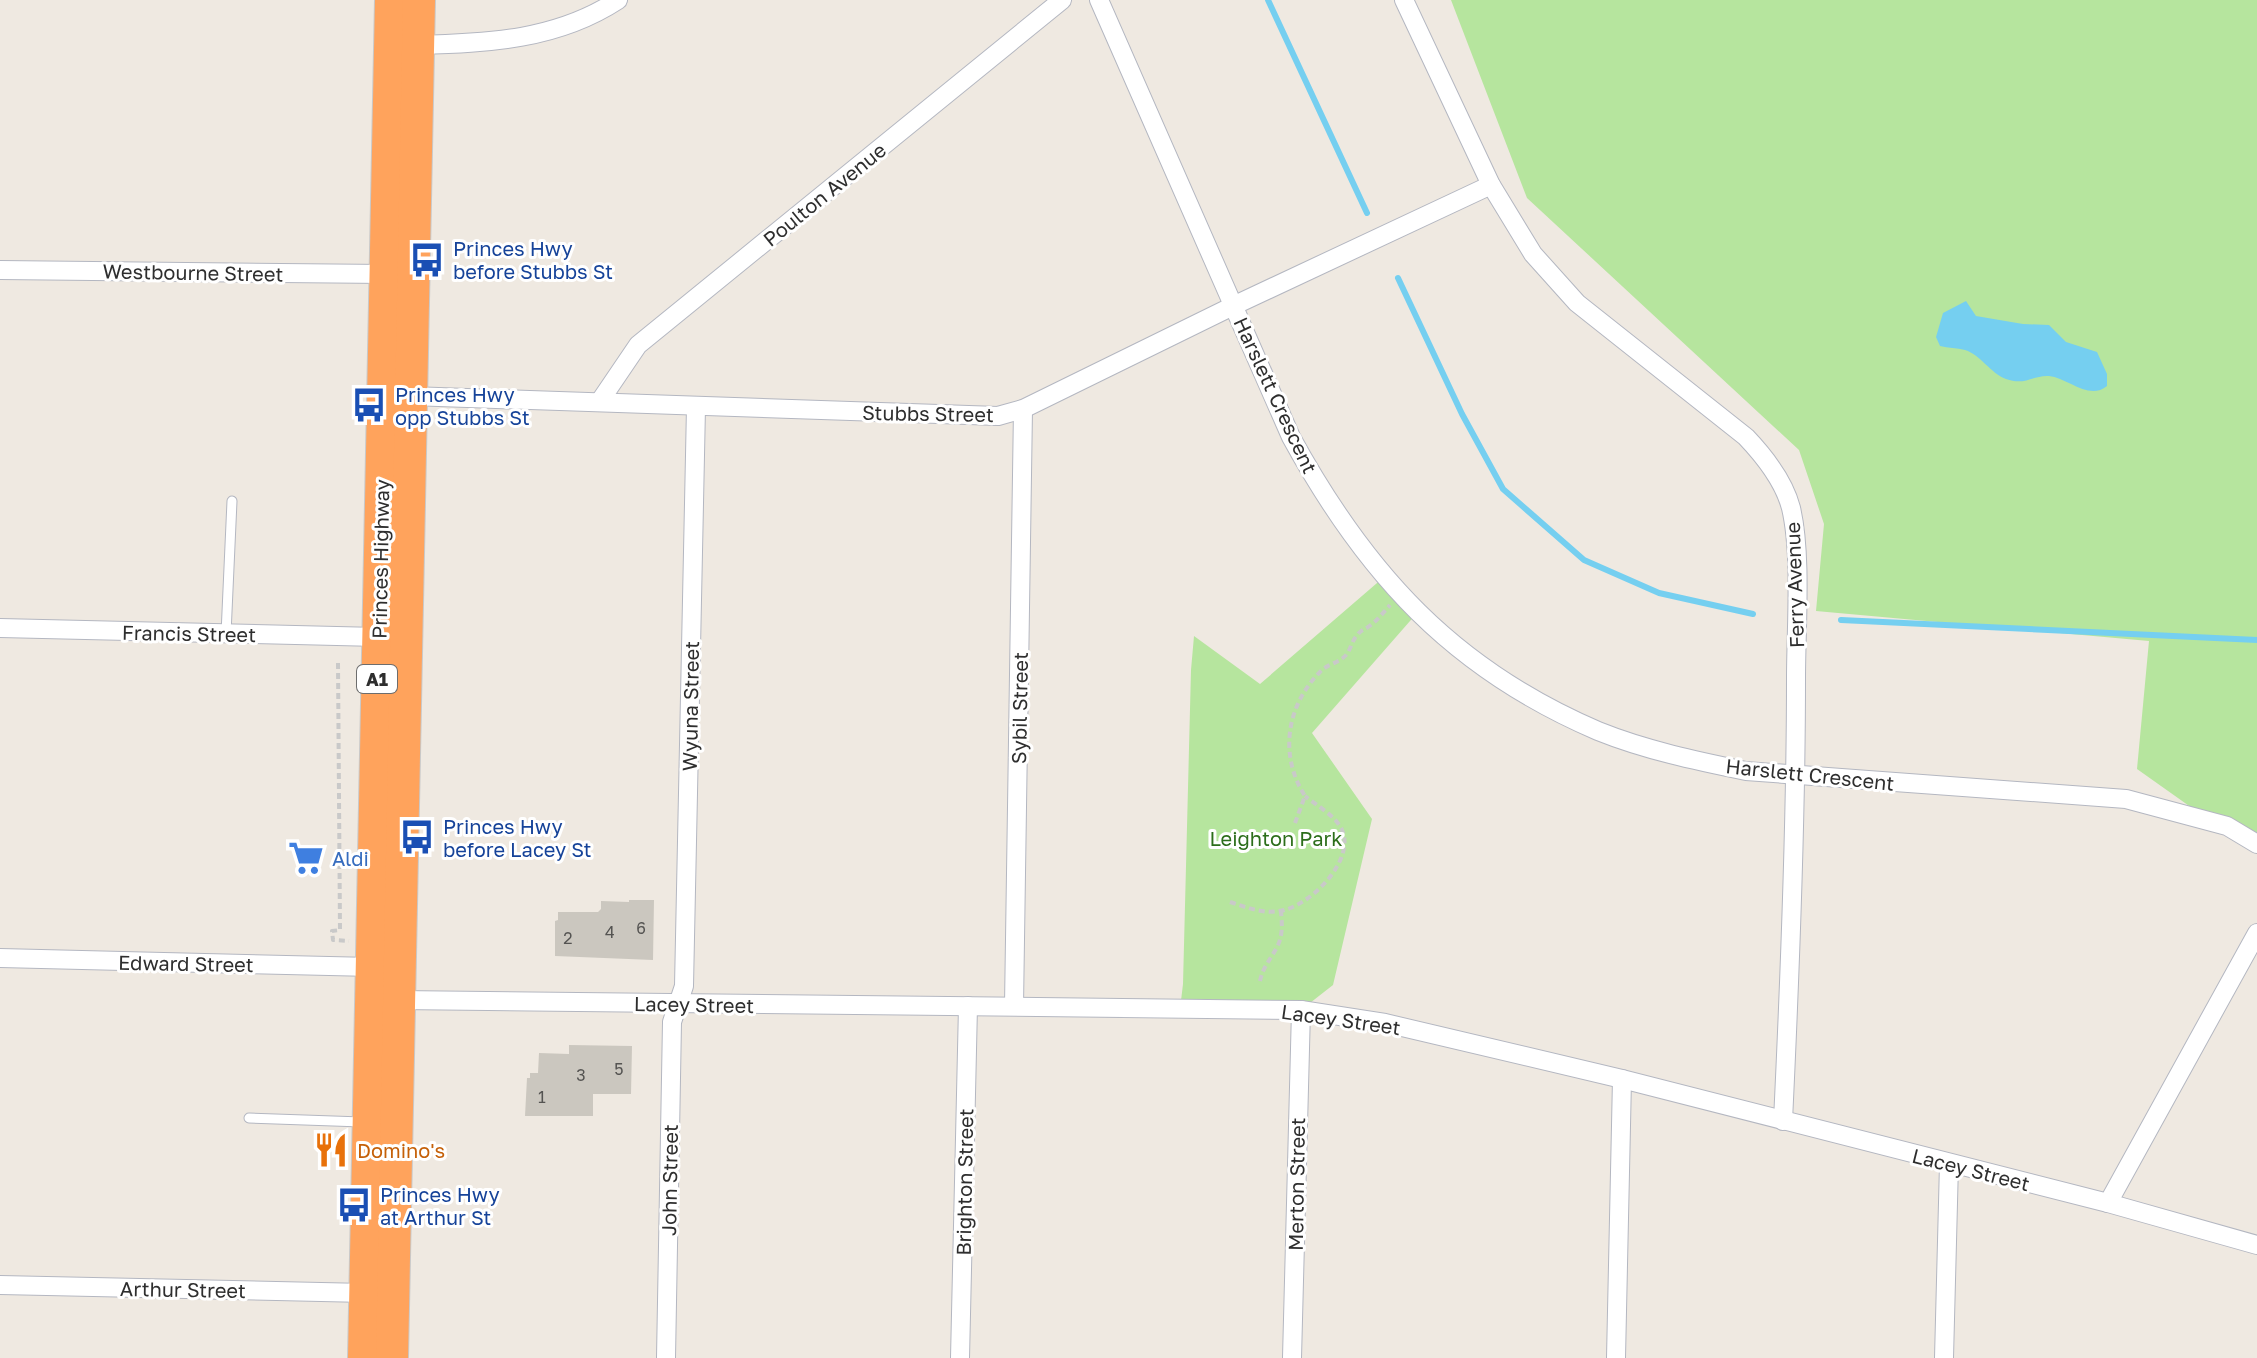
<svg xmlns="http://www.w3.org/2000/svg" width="2257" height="1358" viewBox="0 0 2257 1358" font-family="'Golos Text',sans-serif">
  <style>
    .green { fill: #b6e59e }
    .water { fill: #75cff0 }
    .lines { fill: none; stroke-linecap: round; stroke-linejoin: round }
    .stream { stroke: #75cff0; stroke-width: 6 }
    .building { fill: #cbc7bf }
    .lane-casing { stroke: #b4b7c1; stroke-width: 11 }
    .street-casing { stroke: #b4b7c1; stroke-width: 20 }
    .highway-casing { stroke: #c9c9c9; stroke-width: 34 }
    .path { stroke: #c9c9c9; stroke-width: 4; stroke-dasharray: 6 4; stroke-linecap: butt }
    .lane { stroke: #fff; stroke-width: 9 }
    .street { stroke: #fff; stroke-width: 18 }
    .highway { stroke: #ffa35c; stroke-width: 32 }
    .labels { text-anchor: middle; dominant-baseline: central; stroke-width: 6; stroke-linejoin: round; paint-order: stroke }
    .number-label { font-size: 16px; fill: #555452 }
    .shield { fill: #fff; stroke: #6d6d6d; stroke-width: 2 }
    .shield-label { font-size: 18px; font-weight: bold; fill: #2e2e2e }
    .street-label { font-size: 20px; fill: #2e2e2e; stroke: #fff }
    .transit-label { font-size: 20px; fill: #164399; stroke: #fff; text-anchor: start }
    .park-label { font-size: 20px; fill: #2c6e1b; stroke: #fff }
    .shop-label { font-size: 20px; fill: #366cbe; stroke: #fff; text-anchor: start }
    .food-label { font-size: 20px; fill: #c56008; stroke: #fff; text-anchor: start }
  </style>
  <rect width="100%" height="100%" fill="#efe9e1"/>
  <g class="green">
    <polygon points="1451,0 2257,0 2257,854 2137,769 2149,641 1816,611 1824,524 1799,450 1527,198"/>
    <polygon points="1384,577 1417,613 1312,733 1372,819 1333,985 1301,1010 1180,1009 1183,984 1191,670 1194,636 1260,684"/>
  </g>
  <path class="water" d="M1966 301 1976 316 2023 324 2049 325 2066 342 2097 352 2107 374V386C2089 401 2068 378 2049 376 2033 375 2025 386 2006 379 1990 373 1981 355 1965 350 1957 348 1948 348 1940 346L1936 337 1943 313Z"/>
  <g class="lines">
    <g class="stream">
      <polyline points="1268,0 1367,213"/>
      <polyline points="1398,278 1462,414 1503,489 1584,560 1659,593 1753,614"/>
      <polyline points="1841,620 2257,640"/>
    </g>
  </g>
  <g class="building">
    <polygon points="629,900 654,900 653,960 555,956 555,921 558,920 558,912 598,912 601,909 601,901 629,902"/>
    <polygon points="569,1045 632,1046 631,1094 593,1094 593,1116 525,1116 527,1078 530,1078 530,1073 538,1073 539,1053 569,1054"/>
  </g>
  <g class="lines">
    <g class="lane-casing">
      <g id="lane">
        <polyline points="226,634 232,501"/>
        <polyline points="249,1118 362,1122"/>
      </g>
    </g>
    <g class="street-casing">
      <g id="street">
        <path d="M1099 0 1291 437C1366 574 1453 669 1598 731 1645 750 1697 761 1746 771L2126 799 2227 826 2257 844"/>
        <path d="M1404 0 1491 185 1533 254 1577 303 1746 437C1765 457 1784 481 1791 508 1802 555 1796 628 1796 678 1796 826 1790 974 1783 1121"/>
        <path d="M418 45C489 43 557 40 618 0"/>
        <polyline points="0,270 386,274"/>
        <polyline points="410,396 998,416 1023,409 1235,305 1491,185"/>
        <polyline points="600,401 638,345 1062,0"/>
        <polyline points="0,628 378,637"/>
        <polyline points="0,958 372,967"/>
        <polyline points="398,1000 1301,1010 1385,1023 1622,1079 2108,1203 2257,1245"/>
        <polyline points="1014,1006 1023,409"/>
        <polyline points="2108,1203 2257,933"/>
        <polyline points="0,1285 366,1293"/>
        <polyline points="666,1358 672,1022 684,986 696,407"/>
        <polyline points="960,1358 968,1006"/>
        <polyline points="1292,1358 1301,1010"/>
        <polyline points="1616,1358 1622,1079"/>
        <polyline points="1944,1358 1949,1164"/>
      </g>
    </g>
    <g class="highway-casing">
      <g id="highway">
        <polyline points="364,1358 391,0"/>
        <polyline points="392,1358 419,0"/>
      </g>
    </g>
    <g class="path">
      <polyline points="338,663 340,930 332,931 333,940 349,941"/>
      <path d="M1295 823 1305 796C1279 756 1286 706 1320 672 1327 664 1339 663 1346 655 1351 649 1352 640 1358 634 1361 630 1364 630 1368 627 1376 622 1383 613 1390 605"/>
      <path d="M1230 902C1246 907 1262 914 1279 911 1308 908 1356 861 1342 830 1336 816 1316 805 1305 796"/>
      <path d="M1260 981C1263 966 1272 958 1278 945 1283 934 1282 923 1281 911"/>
    </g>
    <use href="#lane" class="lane"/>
    <use href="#street" class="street"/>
    <use href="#highway" class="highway"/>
  </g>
  <defs>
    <g id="bus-bare" transform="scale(2.76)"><path d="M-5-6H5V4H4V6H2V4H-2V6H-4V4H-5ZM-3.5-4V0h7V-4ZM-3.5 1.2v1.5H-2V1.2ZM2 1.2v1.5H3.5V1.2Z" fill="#1a4fb4" stroke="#fff" stroke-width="2.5" paint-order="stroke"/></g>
    <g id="supermarket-bare" transform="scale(2.76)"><path d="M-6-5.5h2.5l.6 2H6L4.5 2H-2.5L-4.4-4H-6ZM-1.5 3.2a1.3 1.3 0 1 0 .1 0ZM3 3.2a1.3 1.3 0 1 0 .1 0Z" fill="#3f7fe0" stroke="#fff" stroke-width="2.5" paint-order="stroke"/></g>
    <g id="restaurant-bare" transform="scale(2.76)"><path d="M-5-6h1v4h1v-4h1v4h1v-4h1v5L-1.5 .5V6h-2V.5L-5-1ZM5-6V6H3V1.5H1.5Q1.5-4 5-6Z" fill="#e8710a" stroke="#fff" stroke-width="2.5" paint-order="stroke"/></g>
  </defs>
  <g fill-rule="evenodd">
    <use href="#bus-bare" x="427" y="260"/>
    <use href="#bus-bare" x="369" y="405"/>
    <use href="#bus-bare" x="417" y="837"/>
    <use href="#supermarket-bare" x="306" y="858"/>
    <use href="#restaurant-bare" x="331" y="1150"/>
    <use href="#bus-bare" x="354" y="1205"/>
  </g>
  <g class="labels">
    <g class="number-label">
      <text x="641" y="928">6</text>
      <text x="610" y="932">4</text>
      <text x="568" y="938">2</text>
      <text x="619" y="1069">5</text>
      <text x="581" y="1075">3</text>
      <text x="542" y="1097">1</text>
    </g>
    <rect class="shield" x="357" y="665" width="40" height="28" rx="6"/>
    <g class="shield-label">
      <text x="377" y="679">A1</text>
    </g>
    <g class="street-label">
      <text transform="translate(824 194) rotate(-39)">Poulton Avenue</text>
      <text transform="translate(193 272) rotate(1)">Westbourne Street</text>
      <text transform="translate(1276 395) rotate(65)">Harslett Crescent</text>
      <text transform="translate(928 413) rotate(1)">Stubbs Street</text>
      <text transform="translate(380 559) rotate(-89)">Princes Highway</text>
      <text transform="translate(1794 585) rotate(-92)">Ferry Avenue</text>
      <text transform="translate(189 633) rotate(1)">Francis Street</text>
      <text transform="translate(690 706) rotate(-89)">Wyuna Street</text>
      <text transform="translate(1019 708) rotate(-89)">Sybil Street</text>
      <text transform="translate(1810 774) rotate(6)">Harslett Crescent</text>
      <text transform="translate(186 963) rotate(1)">Edward Street</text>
      <text transform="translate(694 1004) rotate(1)">Lacey Street</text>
      <text transform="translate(1341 1019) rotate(8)">Lacey Street</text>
      <text transform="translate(1971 1169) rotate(14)">Lacey Street</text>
      <text transform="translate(669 1180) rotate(-89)">John Street</text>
      <text transform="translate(964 1182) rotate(-89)">Brighton Street</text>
      <text transform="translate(1296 1184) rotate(-89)">Merton Street</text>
      <text transform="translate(183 1289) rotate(1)">Arthur Street</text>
    </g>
    <g class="transit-label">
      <text x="453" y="248">Princes Hwy<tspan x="453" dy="23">before Stubbs St</tspan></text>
      <text x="395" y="394">Princes Hwy<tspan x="395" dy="23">opp Stubbs St</tspan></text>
      <text x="443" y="826">Princes Hwy<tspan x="443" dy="23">before Lacey St</tspan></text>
      <text x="380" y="1194">Princes Hwy<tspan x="380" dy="23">at Arthur St</tspan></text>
    </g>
    <g class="park-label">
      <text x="1276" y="838">Leighton Park</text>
    </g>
    <g class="shop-label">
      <text x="332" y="858">Aldi</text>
    </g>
    <g class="food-label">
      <text x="357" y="1150">Domino's</text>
    </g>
  </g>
</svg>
